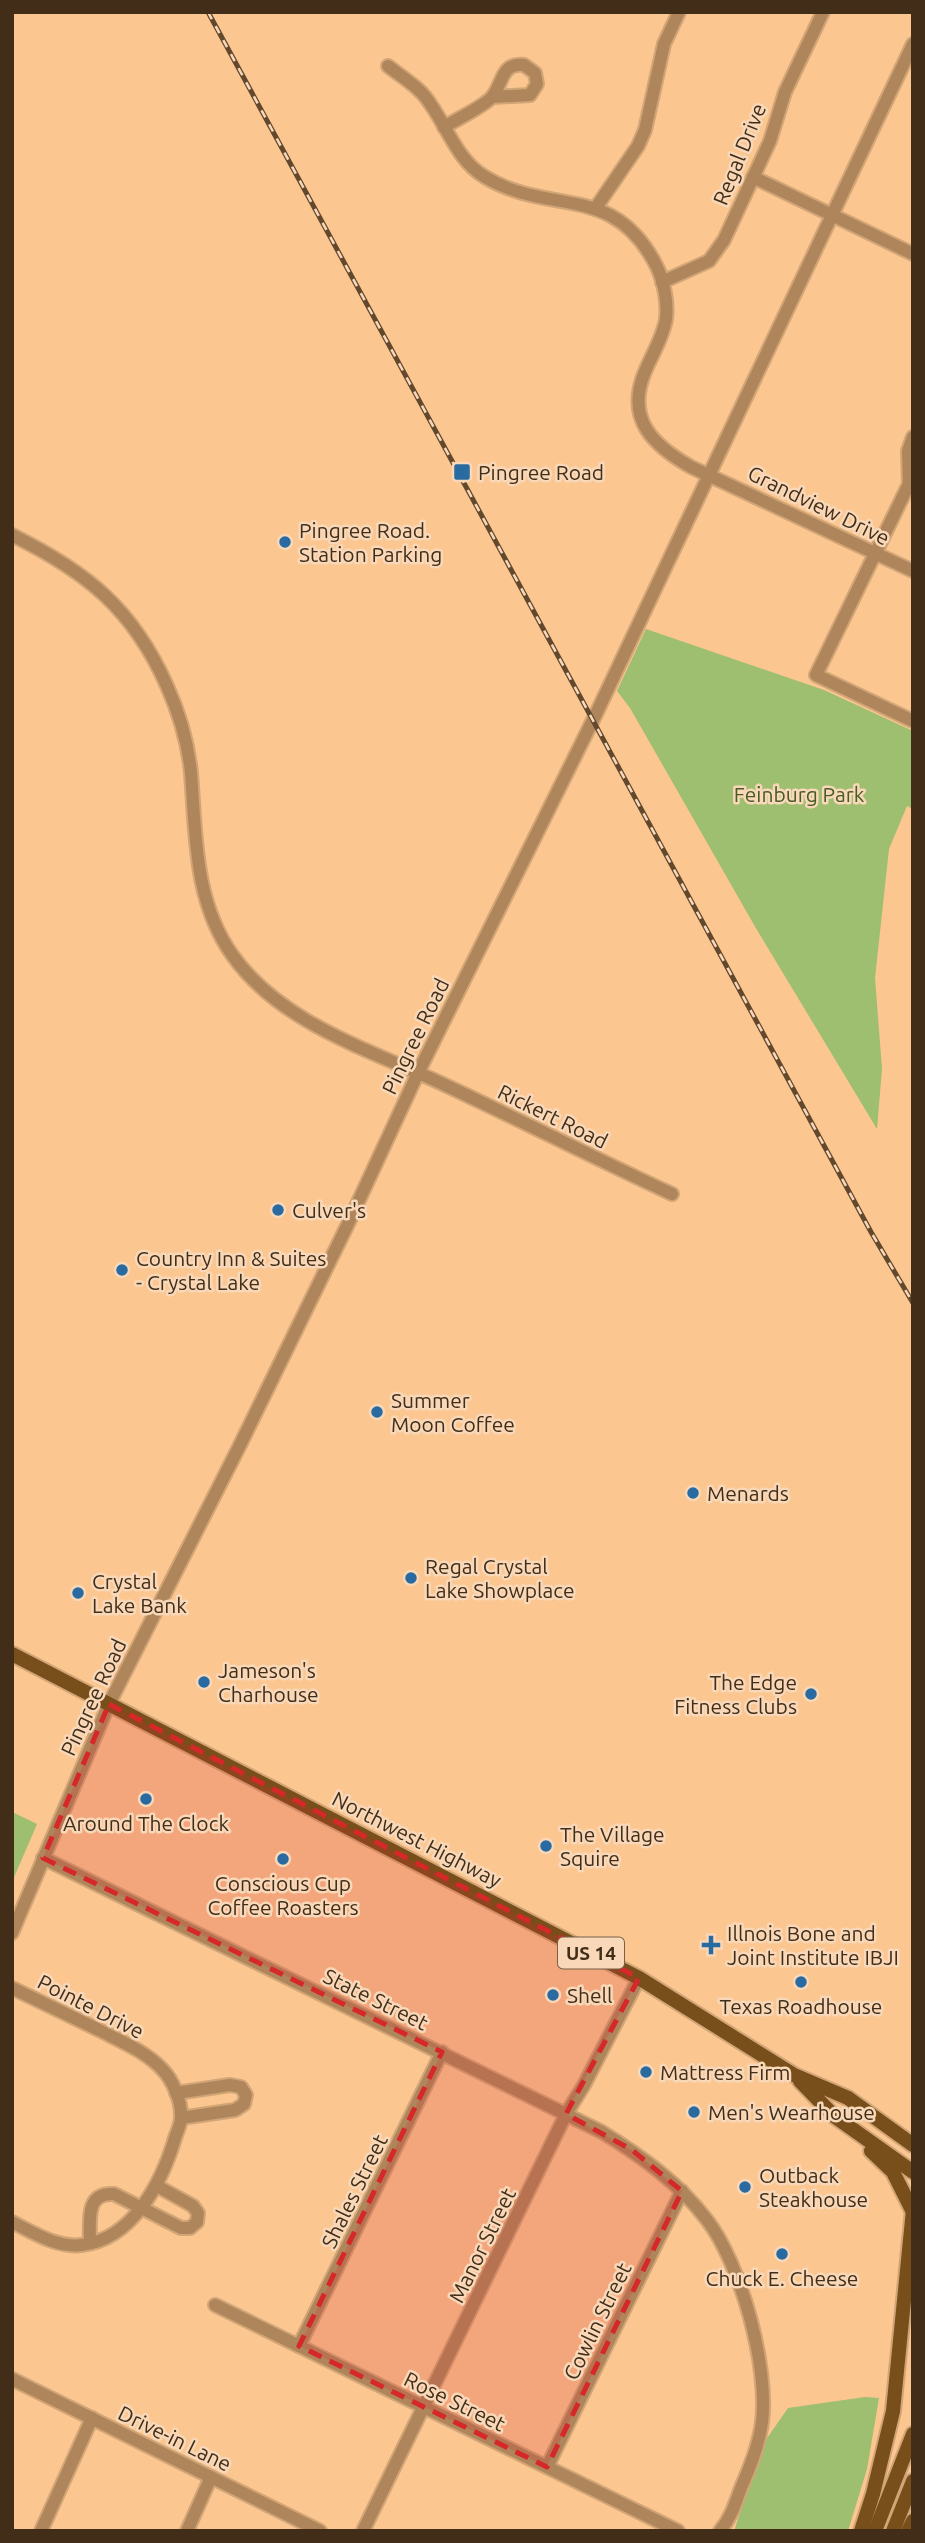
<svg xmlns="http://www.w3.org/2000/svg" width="925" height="2543" viewBox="0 0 925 2543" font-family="Ubuntu,sans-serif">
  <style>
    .green { fill: #9ebe70 }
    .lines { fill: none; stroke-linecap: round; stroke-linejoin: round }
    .minor-casing { stroke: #d2a576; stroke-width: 16 }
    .major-casing { stroke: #d2a576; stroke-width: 18 }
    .minor { stroke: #af865c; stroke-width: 12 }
    .major { stroke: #784e1b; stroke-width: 14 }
    .rail-casing { stroke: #62482d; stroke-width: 5 }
    .rail { stroke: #f8d8b8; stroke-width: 2.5; stroke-dasharray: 8; stroke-linecap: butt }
    .marked { fill: #d62828; fill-opacity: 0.2; stroke: #d62828; stroke-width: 5; stroke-dasharray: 14 9; stroke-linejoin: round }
    .poi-dot { fill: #296ba1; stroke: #f8d8b8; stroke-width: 2.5 }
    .labels { text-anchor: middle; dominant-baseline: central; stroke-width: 5; stroke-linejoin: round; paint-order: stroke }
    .shield { fill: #f8d8b8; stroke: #796148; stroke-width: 2 }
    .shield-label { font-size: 19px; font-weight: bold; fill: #422e18 }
    .street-label { font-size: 21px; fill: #422e18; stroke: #f8d8b8 }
    .poi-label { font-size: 21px; fill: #422e18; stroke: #f8d8b8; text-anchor: start }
    .park-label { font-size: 21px; fill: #475b27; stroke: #f8d8b8 }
  </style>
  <rect width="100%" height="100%" fill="#fbc690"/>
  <g class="green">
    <polygon points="646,629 824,690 913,731 913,809 907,806 889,849 875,978 882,1069 877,1129 757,930 630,708 617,691"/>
    <polygon points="12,1812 37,1824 12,1882"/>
    <polygon points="865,2397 879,2398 867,2469 848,2531 734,2531 763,2444 788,2408"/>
  </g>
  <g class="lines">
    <g class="minor-casing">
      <g id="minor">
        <path d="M388 66C403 78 421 88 431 105 448 129 458 161 485 177 551 217 614 181 657 267 664 282 668 303 666 319 663 338 651 356 644 374 626 420 654 446 691 467L913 571"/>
        <path d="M444 127C457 119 483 107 492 97 503 84 501 62 524 65L535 73 537 84 530 95 492 97"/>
        <polyline points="753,177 913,254"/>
        <polyline points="595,209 638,146 645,130 664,44 679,12"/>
        <polyline points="662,282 709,261 724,240 770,141 785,92 823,12"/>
        <polyline points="913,481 909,484 816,675 913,721"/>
        <polyline points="909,484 908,451 913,437"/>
        <path d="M12 535C87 572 133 609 167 686 180 715 188 742 191 773 196 836 194 902 233 956 282 1025 374 1051 447 1086 522 1121 596 1159 672 1194"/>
        <path d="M43 1858 602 2132C641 2156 679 2183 707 2220 741 2264 769 2367 762 2422 759 2445 750 2467 741 2488 735 2504 731 2518 720 2531"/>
        <polyline points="12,1933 109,1704 240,1445 347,1226 418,1073 596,714 913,44"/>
        <path d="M12 1988C41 2002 70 2016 99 2030 120 2041 145 2051 162 2069 173 2080 182 2102 181 2118 181 2124 177 2132 175 2138 162 2182 133 2239 82 2245 57 2248 34 2233 12 2222"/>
        <polyline points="176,2093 230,2085 241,2087 246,2095 244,2104 235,2110 181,2118"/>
        <path d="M90 2243C90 2221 85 2192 114 2194L181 2228H190L197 2222 198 2213 193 2206 157 2186"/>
        <polyline points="215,2305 678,2531"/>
        <polyline points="299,2346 442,2052"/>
        <polyline points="12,2379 320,2531"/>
        <polyline points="547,2467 682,2191"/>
        <polyline points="41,2531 92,2418"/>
        <polyline points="187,2531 211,2477"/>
        <polyline points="363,2531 566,2114 584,2085 639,1978"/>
      </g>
    </g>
    <g class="major-casing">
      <g id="major">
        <polyline points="12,1654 639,1978 794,2075 848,2098 913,2145"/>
        <polyline points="800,2081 834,2116 913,2172"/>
        <polyline points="871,2151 893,2172 912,2210"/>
        <polyline points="861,2531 873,2494 893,2411 913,2210"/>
        <polyline points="875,2531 913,2434"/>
        <polyline points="893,2531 913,2481"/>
        <polyline points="908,2531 913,2521"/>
      </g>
    </g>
    <use href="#minor" class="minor"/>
    <use href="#major" class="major"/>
    <g class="rail-casing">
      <polyline id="rail" points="208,12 871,1232 913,1303"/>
    </g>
    <use href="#rail" class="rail"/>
  </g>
  <path class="marked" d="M109 1704 639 1978 566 2114 632 2150 682 2191 547 2467 299 2346 442 2052 43 1858Z"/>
  <g class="poi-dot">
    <rect x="453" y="463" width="18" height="18" rx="3.5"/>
    <circle cx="285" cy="542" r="7"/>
    <circle cx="278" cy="1210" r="7"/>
    <circle cx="122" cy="1270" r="7"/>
    <circle cx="377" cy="1412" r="7"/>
    <circle cx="693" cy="1493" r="7"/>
    <circle cx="411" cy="1578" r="7"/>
    <circle cx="78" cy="1593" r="7"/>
    <circle cx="204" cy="1682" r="7"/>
    <circle cx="811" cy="1694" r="7"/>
    <circle cx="146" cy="1799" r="7"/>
    <circle cx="546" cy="1846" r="7"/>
    <circle cx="283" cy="1859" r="7"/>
    <path d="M707.5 1934.5h7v7h7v7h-7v7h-7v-7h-7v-7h7z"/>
    <circle cx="801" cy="1982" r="7"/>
    <circle cx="553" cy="1995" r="7"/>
    <circle cx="646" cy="2072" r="7"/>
    <circle cx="694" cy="2112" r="7"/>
    <circle cx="745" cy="2187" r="7"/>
    <circle cx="782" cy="2254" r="7"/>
  </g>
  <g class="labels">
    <rect class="shield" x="558" y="1937.5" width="66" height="31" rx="5"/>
    <g class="shield-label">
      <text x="591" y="1953">US 14</text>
    </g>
    <g class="street-label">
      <text transform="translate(739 154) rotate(-68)">Regal Drive</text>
      <text transform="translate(819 505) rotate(26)">Grandview Drive</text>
      <text transform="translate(415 1036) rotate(-64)">Pingree Road</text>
      <text transform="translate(553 1116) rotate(26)">Rickert Road</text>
      <text transform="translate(93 1697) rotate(-65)">Pingree Road</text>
      <text transform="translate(417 1839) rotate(27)">Northwest Highway</text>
      <text transform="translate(376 1999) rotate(26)">State Street</text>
      <text transform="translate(91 2006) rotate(27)">Pointe Drive</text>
      <text transform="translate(354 2191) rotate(-64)">Shales Street</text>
      <text transform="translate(482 2245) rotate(-64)">Manor Street</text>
      <text transform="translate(597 2321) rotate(-64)">Cowlin Street</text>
      <text transform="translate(455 2401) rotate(26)">Rose Street</text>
      <text transform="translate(175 2438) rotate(26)">Drive-in Lane</text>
    </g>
    <g class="poi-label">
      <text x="478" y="472">Pingree Road</text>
      <text x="299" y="530">Pingree Road.<tspan x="299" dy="24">Station Parking</tspan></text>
      <text x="292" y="1210">Culver's</text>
      <text x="136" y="1258">Country Inn &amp; Suites<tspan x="136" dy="24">- Crystal Lake</tspan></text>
      <text x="391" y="1400">Summer<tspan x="391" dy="24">Moon Coffee</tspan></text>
      <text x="707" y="1493">Menards</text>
      <text x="425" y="1566">Regal Crystal<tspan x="425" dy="24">Lake Showplace</tspan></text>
      <text x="92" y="1581">Crystal<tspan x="92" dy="24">Lake Bank</tspan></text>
      <text x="218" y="1670">Jameson's<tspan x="218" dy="24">Charhouse</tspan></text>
      <text x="797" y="1682" text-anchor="end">The Edge<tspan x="797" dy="24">Fitness Clubs</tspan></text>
      <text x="146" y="1823" text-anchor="middle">Around The Clock</text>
      <text x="560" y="1834">The Village<tspan x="560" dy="24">Squire</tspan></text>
      <text x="283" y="1883" text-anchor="middle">Conscious Cup<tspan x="283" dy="24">Coffee Roasters</tspan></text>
      <text x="727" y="1933">Illnois Bone and<tspan x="727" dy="24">Joint Institute IBJI</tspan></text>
      <text x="567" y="1995">Shell</text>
      <text x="801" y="2006" text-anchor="middle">Texas Roadhouse</text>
      <text x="660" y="2072">Mattress Firm</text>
      <text x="708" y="2112">Men's Wearhouse</text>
      <text x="759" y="2175">Outback<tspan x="759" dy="24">Steakhouse</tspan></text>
      <text x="782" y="2278" text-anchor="middle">Chuck E. Cheese</text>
    </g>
    <g class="park-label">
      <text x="799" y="794">Feinburg Park</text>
    </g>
  </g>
  <rect width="925" height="2543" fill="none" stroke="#422e18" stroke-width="28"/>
</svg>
